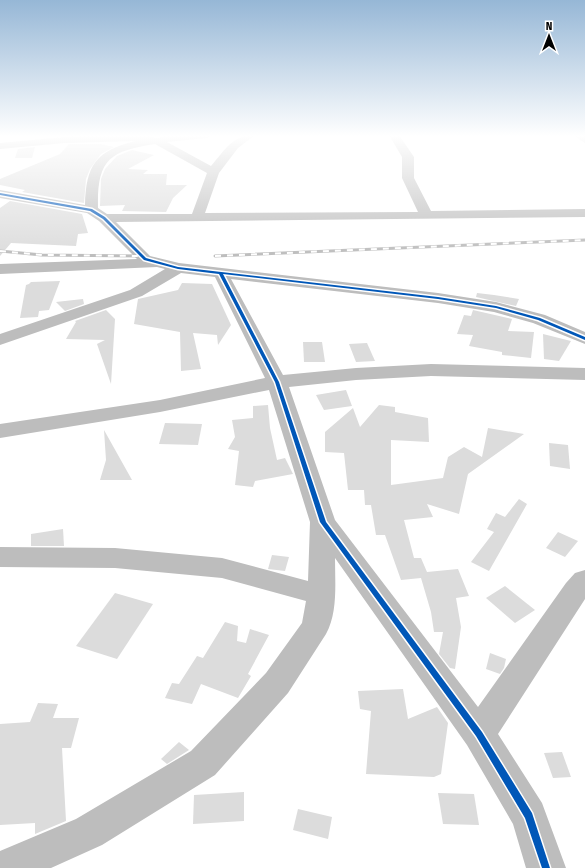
<svg xmlns="http://www.w3.org/2000/svg" width="585" height="868" viewBox="0 0 585 868" font-family="'Fira Sans Condensed',sans-serif">
  <style>
    .building { fill: #dcdcdc }
    .lines { fill: none; stroke-linecap: round; stroke-linejoin: round }
    .minor { fill: #bdbdbd; fill-rule: evenodd }
    .rail-casing { stroke: #bdbdbd; stroke-width: 3 }
    .rail { stroke: #fff; stroke-width: 2; stroke-dasharray: 6; stroke-linecap: butt }
    .cycleway-casing { stroke: #fff; stroke-width: 3 }
    .cycleway { fill: #0057b8; fill-rule: evenodd }
  </style>
  <rect width="100%" height="100%" fill="#fff"/>
  <g class="building">
    <polygon points="69,144 100,144 114,147 101,154 90,169 86,179 84,203 22,192 25,190 0,185 0,179 60,154"/>
    <polygon points="35,147 32,158 15,158 18,149"/>
    <polygon points="132,150 154,155 128,169 148,170 143,174 167,174 166,185 187,185 173,198 166,212 122,211 125,205 100,206 101,179 105,169 117,156"/>
    <polygon points="10,201 82,214 88,233 78,234 76,246 11,243 0,256 0,208"/>
    <polygon points="60,281 49,310 39,311 38,317 20,318 26,285 29,284 31,282"/>
    <polygon points="182,283 212,284 231,325 218,345 217,335 193,333 201,369 181,371 180,332 134,324 138,299 178,290"/>
    <polygon points="477,293 494,295 519,299 516,306 476,297"/>
    <polygon points="83,299 84,304 65,311 56,302"/>
    <polygon points="106,310 115,319 111,384 97,344 105,340 66,339 76,322 75,321"/>
    <polygon points="473,310 512,319 508,331 534,332 531,358 502,355 502,352 469,346 473,335 457,334 464,315 471,316"/>
    <polygon points="543,334 571,341 559,361 544,359"/>
    <polygon points="303,342 322,342 325,362 304,362"/>
    <polygon points="367,343 375,361 356,362 349,344"/>
    <polygon points="346,390 352,406 324,410 316,395"/>
    <polygon points="268,405 270,428 277,460 285,458 293,474 255,481 253,487 235,485 239,451 228,449 235,437 232,420 253,418 253,406"/>
    <polygon points="379,405 395,407 395,412 428,418 429,442 391,440 391,485 443,478 448,457 464,447 482,457 488,428 524,434 468,474 459,514 427,504 433,517 404,520 414,558 421,558 427,572 458,569 469,596 456,598 461,627 455,669 450,668 439,654 443,632 434,632 431,612 421,578 401,580 385,535 376,535 371,505 365,505 364,490 348,490 344,453 325,452 325,432 353,408 360,427"/>
    <polygon points="165,423 202,424 198,445 159,444"/>
    <polygon points="104,430 132,480 100,480 106,460"/>
    <polygon points="549,443 568,445 570,469 550,466"/>
    <polygon points="519,499 527,504 489,571 471,562 494,532 487,529 496,513 505,517"/>
    <polygon points="63,529 64,546 31,546 31,534"/>
    <polygon points="558,532 578,541 565,557 546,548"/>
    <polygon points="272,555 289,557 285,571 268,569"/>
    <polygon points="505,586 535,610 515,623 486,598"/>
    <polygon points="115,593 153,604 117,659 76,646"/>
    <polygon points="225,622 238,626 237,641 246,643 250,629 269,635 248,674 251,676 238,698 201,684 192,704 165,698 172,683 179,684 197,656 203,658"/>
    <polygon points="490,653 506,659 504,668 500,674 486,669"/>
    <polygon points="403,689 408,719 437,707 448,723 441,774 434,777 366,774 371,711 360,709 358,691"/>
    <polygon points="38,703 58,704 53,718 79,718 71,748 62,748 66,821 35,834 35,823 0,825 0,724 30,722"/>
    <polygon points="179,742 189,750 167,764 161,759"/>
    <polygon points="562,752 571,777 553,778 544,753"/>
    <polygon points="244,792 244,821 193,824 194,795"/>
    <polygon points="438,793 474,794 479,825 443,824"/>
    <polygon points="298,809 332,817 328,839 293,830"/>
  </g>
  <g class="lines">
    <g class="minor">
      <path d="M144 135 156 138 172 135H212L207 138 167 142 211 166C225 150 232 135 255 135L238 148 219 173 205 213 418 212 402 178V157L389 135H399L414 157V178L431 211 585 209V217L116 222 150 256 179 263 438 293 496 302 545 315 585 332V344L533 323 494 312 438 303 231 279 283 375 356 368 431 364 585 368V380L431 376 356 380 289 387 335 520 478 707 566 583 575 573 585 570V599L498 734 542 803 566 868H526L513 824 467 745 335 558C335 583 338 612 326 634L288 693 215 775 102 845 51 868H0V851L76 819 191 751 266 673 302 623 306 601 222 578 115 568 0 567V547L115 548 222 558 308 581 310 522 269 390 160 412 0 438V424L160 400 265 378 215 277 181 273 142 296 0 345V334L130 290 165 269 157 267 0 274V264L137 259 99 221 87 213 0 198V190L85 205C86 165 96 151 135 141L64 143 0 149V143L64 137ZM155 144 207 173 192 214H107L98 208C97 160 109 151 155 144Z"/>
      <polygon points="573,135 585,135 585,143"/>
    </g>
    <g class="rail-casing">
      <g id="rail">
        <polyline points="0,251 42,255 142,256"/>
        <polyline points="215,256 585,240"/>
      </g>
    </g>
    <use href="#rail" class="rail"/>
    <g class="cycleway-casing">
      <polygon id="cycleway" points="0,193 92,209 105,217 146,258 178,267 438,297 496,306 540,318 585,337 585,340 538,320 496,308 438,299 223,274 279,382 326,522 482,732 532,813 550,868 542,868 525,818 476,736 320,522 275,382 219,274 178,269 144,260 103,219 90,211 0,195"/>
    </g>
    <use href="#cycleway" class="cycleway"/>
  </g>
  <linearGradient id="sky" x2="0" y2="1"><stop stop-color="#96b7d6"/><stop offset="0.53" stop-color="#fff"/><stop offset="1" stop-color="#fff" stop-opacity="0"/></linearGradient>
  <rect width="585" height="257" fill="url(#sky)"/>
  <g transform="translate(549 36)" stroke="#ffffff" stroke-width="3" paint-order="stroke">
  <path d="M0-3L7 15L0 10L-7 15Z" fill="#000000"/>
  <text y="-6" font-size="11" font-weight="bold" text-anchor="middle" fill="#000000">N</text>
  </g>
</svg>
